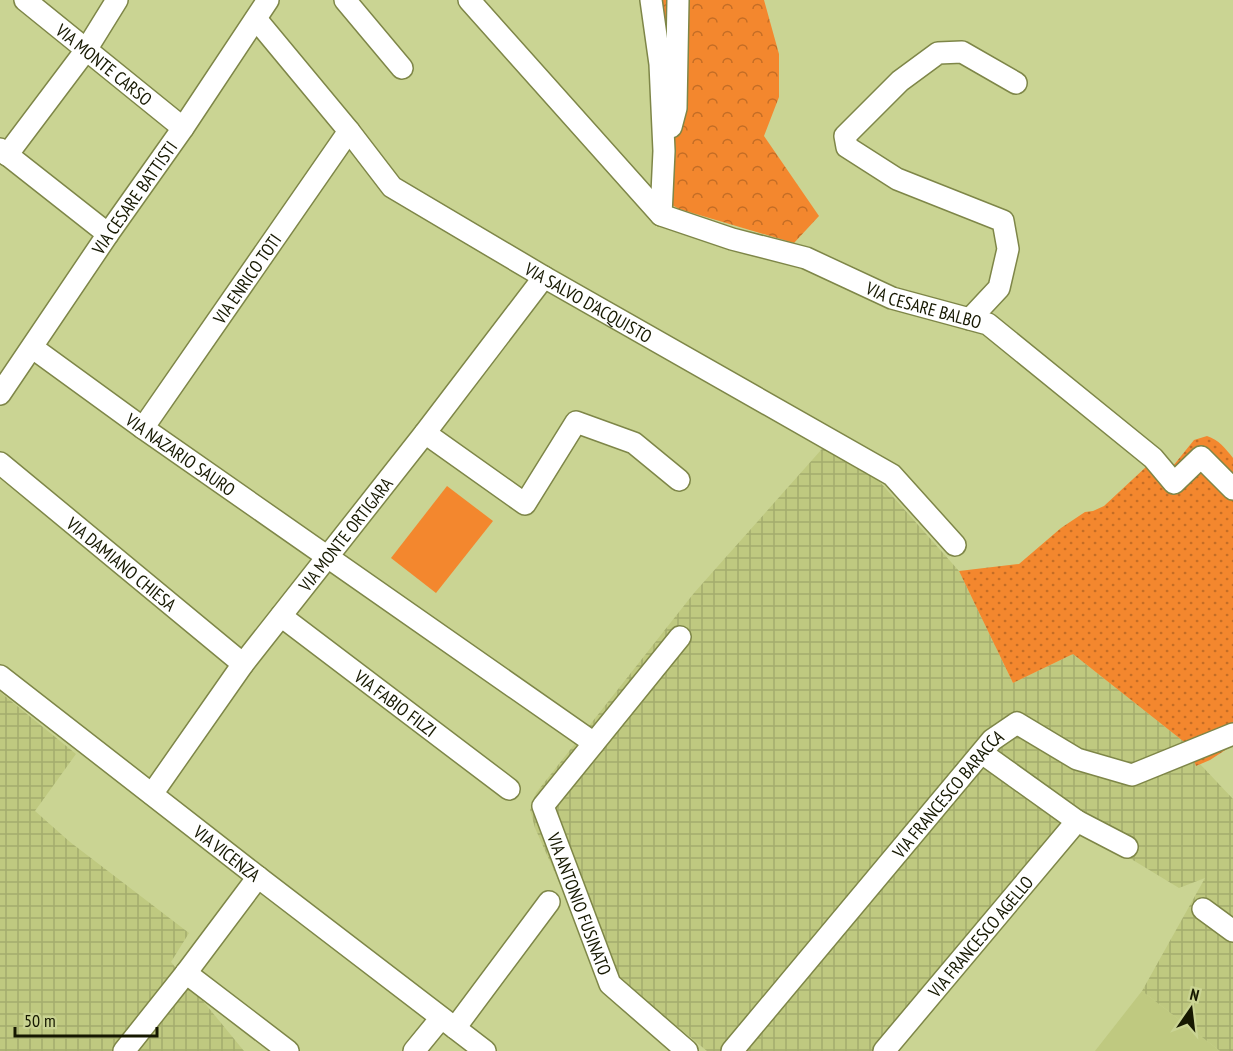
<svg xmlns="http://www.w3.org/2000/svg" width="1233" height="1051" viewBox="0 0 1233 1051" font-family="'PT Sans Narrow',sans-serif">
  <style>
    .built { fill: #bfc980 }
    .industrial { fill: url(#industrial-grid) }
    .grass { fill: url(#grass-dots) }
    .forest { fill: url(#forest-crowns) }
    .pitch { fill: #f3872e }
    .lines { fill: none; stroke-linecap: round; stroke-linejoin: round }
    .minor-casing { stroke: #7e8648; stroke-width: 24 }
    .minor { stroke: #fff; stroke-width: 21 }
    .labels { text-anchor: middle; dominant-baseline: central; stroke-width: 4.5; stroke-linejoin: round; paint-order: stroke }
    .street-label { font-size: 18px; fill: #161801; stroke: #cad493 }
  </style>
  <defs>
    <pattern id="industrial-grid" width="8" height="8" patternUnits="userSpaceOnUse" patternTransform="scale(1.5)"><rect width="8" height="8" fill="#bfc980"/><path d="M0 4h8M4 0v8" fill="none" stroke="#a3ac6d"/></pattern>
    <pattern id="grass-dots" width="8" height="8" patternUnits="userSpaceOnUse" patternTransform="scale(1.5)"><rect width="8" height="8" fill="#f3872e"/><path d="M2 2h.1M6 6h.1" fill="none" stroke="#c46d25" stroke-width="1.8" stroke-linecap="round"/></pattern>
    <pattern id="forest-crowns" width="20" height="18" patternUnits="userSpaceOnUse" patternTransform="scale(1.5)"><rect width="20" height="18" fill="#f3872e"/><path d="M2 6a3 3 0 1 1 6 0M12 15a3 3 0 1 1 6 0" fill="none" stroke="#c46d25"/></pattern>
  </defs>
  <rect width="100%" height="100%" fill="#cad493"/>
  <polygon class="built" points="1142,991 1220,1051 1095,1051"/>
  <g class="industrial">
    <polygon points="829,441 855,454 959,571 1013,683 1073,654 1188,745 1197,766 1200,764 1233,799 1233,1051 1220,1051 1142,991 1205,878 1179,888 1080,828 891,1051 707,1051 615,975 579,927 535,828 530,810 536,793 694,593"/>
    <polygon points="0,692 76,754 35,811 70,842 189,933 171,962 244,1051 0,1051"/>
  </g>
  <path class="grass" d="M1207 436C1219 440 1225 448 1233 458V745L1210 760 1196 766 1188 745 1073 654 1013 683 959 571 1019 564 1061 528 1085 512 1093 511 1104 506 1147 466H1173L1194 440Z"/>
  <polygon class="forest" points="645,0 764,0 779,54 779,97 764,136 819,216 794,243 679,209 665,201"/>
  <polygon class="pitch" points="447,486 493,521 436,593 391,558"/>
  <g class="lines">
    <g class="minor-casing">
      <g id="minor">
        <path id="s1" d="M25 0 183 128"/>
        <polyline points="345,0 402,68"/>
        <path id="s2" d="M469 0 661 215 732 239 806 258 892 298 988 324 1153 458 1174 483 1201 457 1233 489"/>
        <polyline points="651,0 660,64 664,151 661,215"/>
        <path id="s3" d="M256 19 349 131 392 187 544 277 892 475 955 545"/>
        <polyline points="671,127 676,108 678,0"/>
        <polyline points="0,149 108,234"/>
        <polyline points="7,155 86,50 117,0"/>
        <polyline points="970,319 999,288 1008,249 1003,221 897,179 847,147 845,136 900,81 938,53 962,52 1016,83"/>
        <path id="s4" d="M33 348 143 428 594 743"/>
        <path id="s5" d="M0 394 108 234 183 128 268 0"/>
        <path id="s6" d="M143 428 349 131"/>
        <polyline points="425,433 525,504 576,422 634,443 679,480"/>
        <path id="s7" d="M0 463 243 664"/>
        <path id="s8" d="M281 616 509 789"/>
        <path id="s9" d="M680 637 543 806 610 984 687 1051"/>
        <path id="s10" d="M0 676 258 877 485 1051"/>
        <polyline points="982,753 1077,821 1127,847"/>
        <path id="s11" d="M152 794 243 664 425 433 544 277"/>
        <polyline points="1203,909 1233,931"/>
        <polyline points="186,973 288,1051"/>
        <polyline points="455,1028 549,902"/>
        <polyline points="124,1051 186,973 258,877"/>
        <polyline points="414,1051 441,1018"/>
        <path id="s12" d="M732 1051 992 740 1017 723 1077 759 1132 775 1233 734"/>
        <path id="s13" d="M884 1051 1077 821"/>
      </g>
    </g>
    <use href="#minor" class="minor"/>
  </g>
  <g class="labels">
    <g class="street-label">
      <text stroke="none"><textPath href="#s1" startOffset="102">VIA MONTE CARSO</textPath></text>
      <text stroke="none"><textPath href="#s5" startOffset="238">VIA CESARE BATTISTI</textPath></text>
      <text stroke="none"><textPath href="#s6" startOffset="182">VIA ENRICO TOTI</textPath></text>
      <text stroke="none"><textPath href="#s3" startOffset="444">VIA SALVO D'ACQUISTO</textPath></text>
      <text stroke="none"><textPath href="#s2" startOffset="567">VIA CESARE BALBO</textPath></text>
      <text stroke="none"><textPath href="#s4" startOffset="182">VIA NAZARIO SAURO</textPath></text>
      <text stroke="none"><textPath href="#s11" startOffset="324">VIA MONTE ORTIGARA</textPath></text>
      <text stroke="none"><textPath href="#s7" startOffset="158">VIA DAMIANO CHIESA</textPath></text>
      <text stroke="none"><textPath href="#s8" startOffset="144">VIA FABIO FILZI</textPath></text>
      <text stroke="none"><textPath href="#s12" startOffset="336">VIA FRANCESCO BARACCA</textPath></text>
      <text stroke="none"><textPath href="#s10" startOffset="288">VIA VICENZA</textPath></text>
      <text stroke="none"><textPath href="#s9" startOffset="322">VIA ANTONIO FUSINATO</textPath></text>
      <text stroke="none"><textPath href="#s13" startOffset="150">VIA FRANCESCO AGELLO</textPath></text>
    </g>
  </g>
  <g transform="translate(1191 1009) rotate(14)" stroke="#cad493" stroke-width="4.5" paint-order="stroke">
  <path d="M0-4.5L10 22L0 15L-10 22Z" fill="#161801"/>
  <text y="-9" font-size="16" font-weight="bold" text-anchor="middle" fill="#161801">N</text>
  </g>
  <path d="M15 1027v9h142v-9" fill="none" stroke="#161801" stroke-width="3"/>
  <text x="24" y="1027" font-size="18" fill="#161801" stroke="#cad493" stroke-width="4.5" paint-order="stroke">50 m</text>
</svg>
